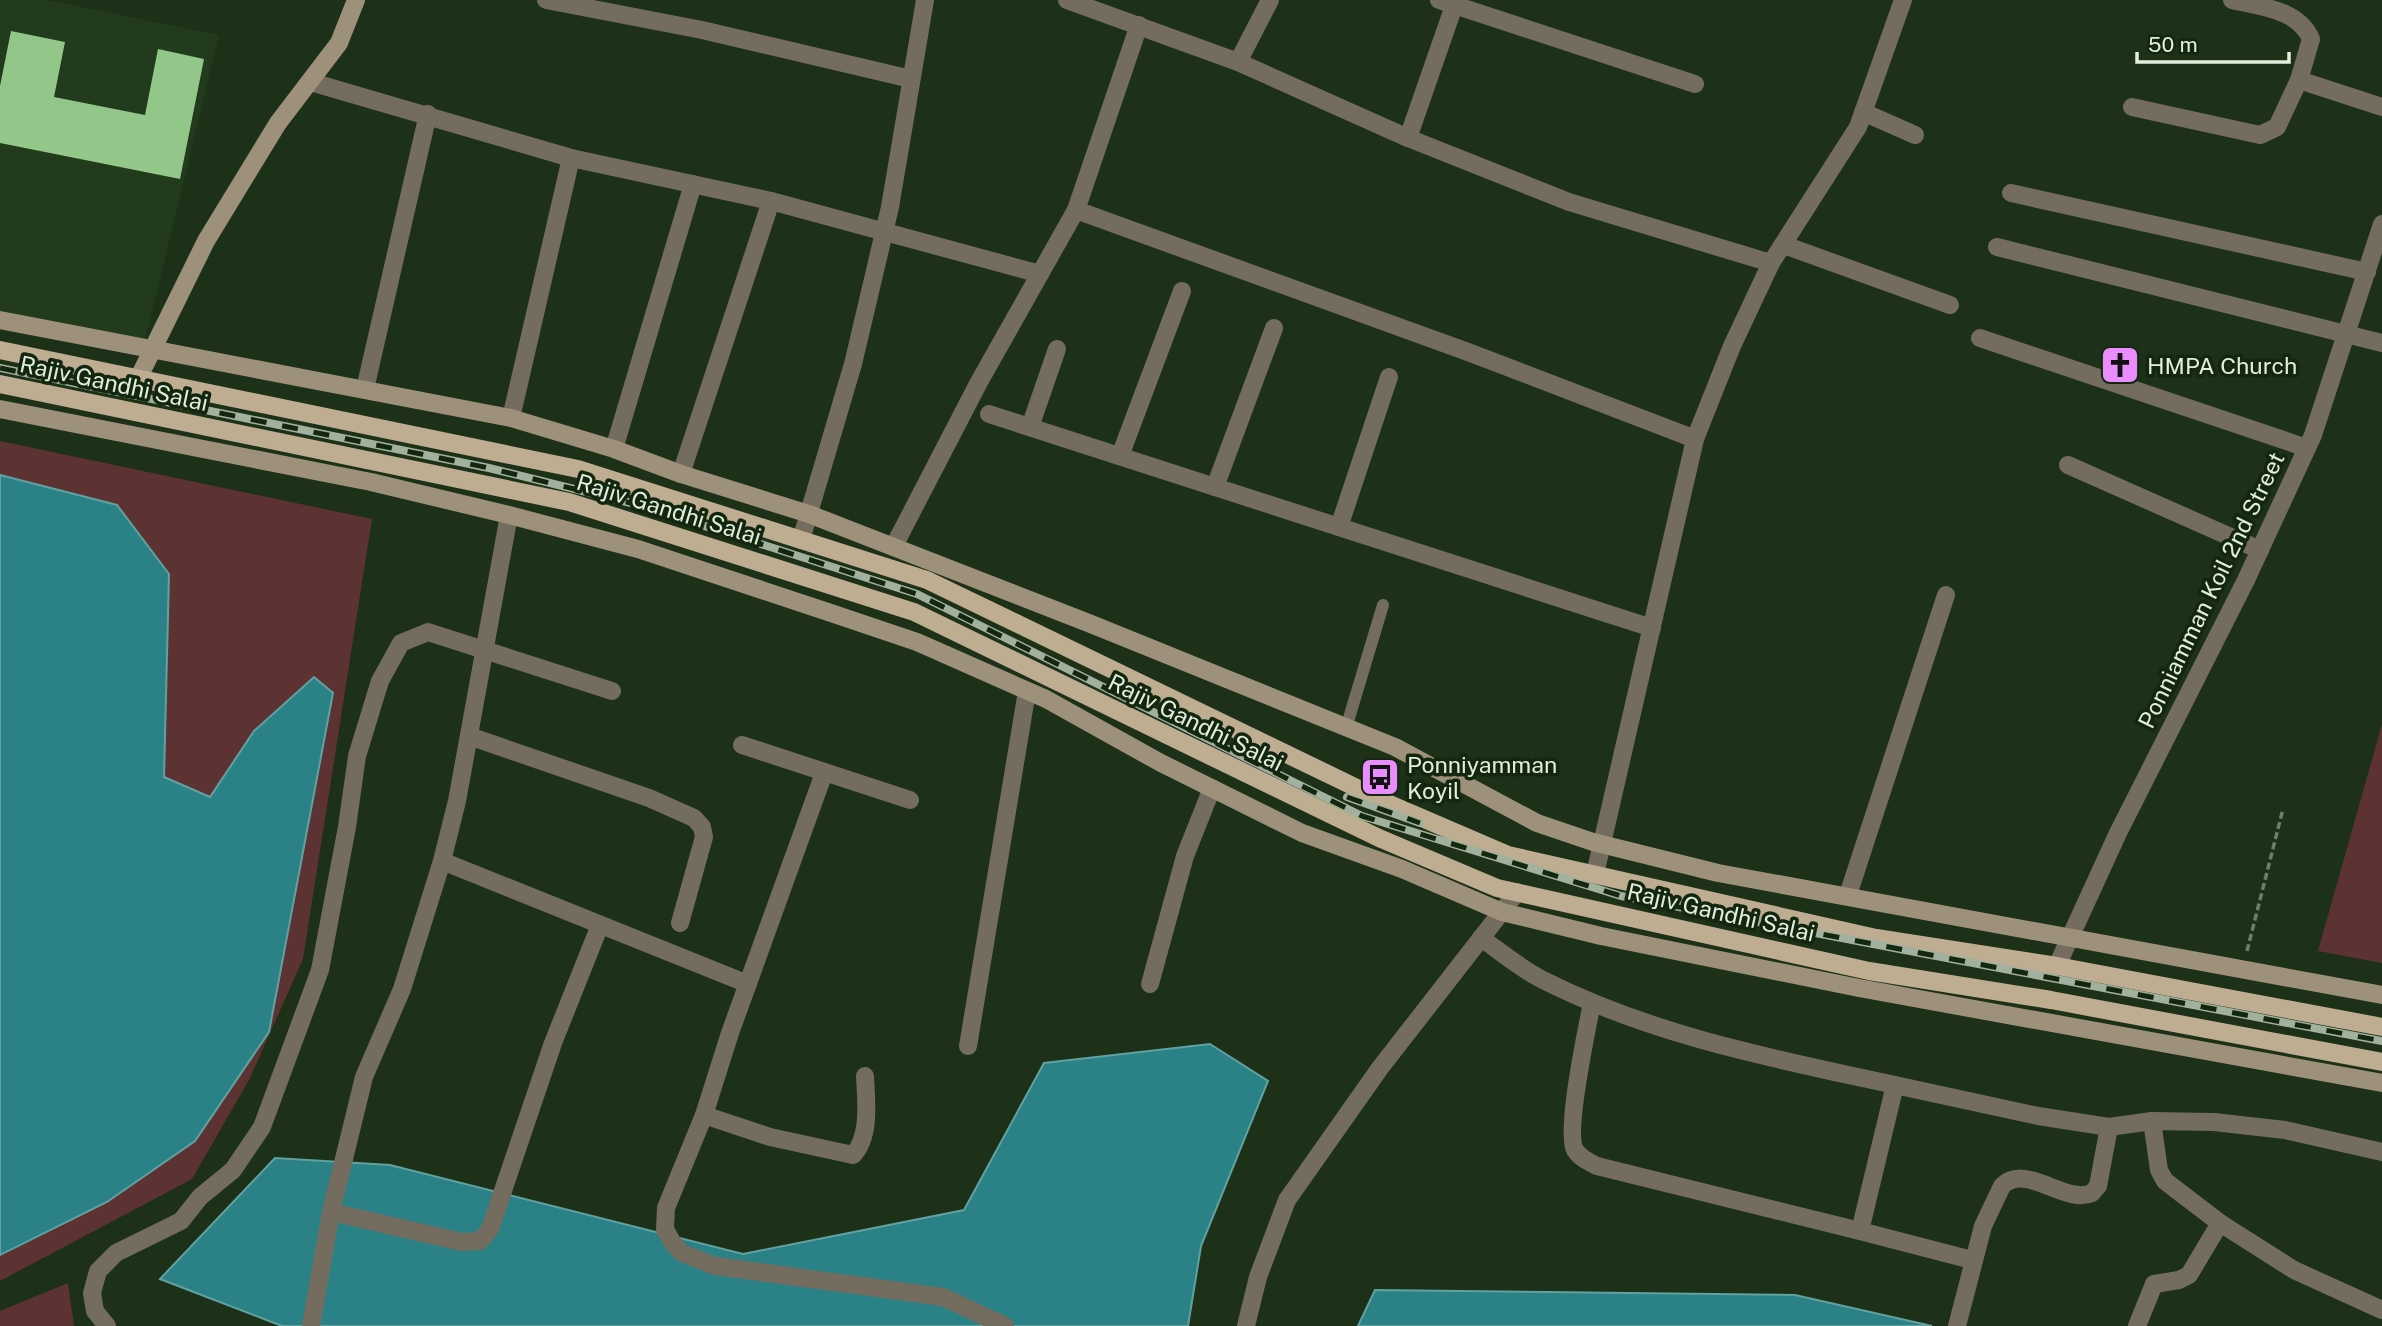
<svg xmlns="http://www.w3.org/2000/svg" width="2382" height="1326" viewBox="0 0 2382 1326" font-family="'Public Sans',sans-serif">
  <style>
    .built { fill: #223b1c }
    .green { fill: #5d3232 }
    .water { fill: #2a8287; stroke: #61a2a1; stroke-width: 2 }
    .building { fill: #93c789 }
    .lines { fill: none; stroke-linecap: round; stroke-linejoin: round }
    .path { stroke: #6d7f6a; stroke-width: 3.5; stroke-dasharray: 7 3.5; stroke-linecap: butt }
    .lane { stroke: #746c5f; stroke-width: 12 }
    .street { stroke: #746c5f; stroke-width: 18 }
    .secondary { stroke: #9e917b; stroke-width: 18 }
    .primary { stroke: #bfad91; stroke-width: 18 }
    .rail-casing { stroke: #a1b19e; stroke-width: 8 }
    .rail { stroke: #12270e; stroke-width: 5; stroke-dasharray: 16; stroke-linecap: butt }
    .labels { text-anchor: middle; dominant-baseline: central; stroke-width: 7; stroke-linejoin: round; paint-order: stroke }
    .poi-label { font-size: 23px; fill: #e1eede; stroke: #12270e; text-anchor: start }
    .street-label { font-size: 23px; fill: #e1eede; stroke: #12270e }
  </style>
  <rect width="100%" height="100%" fill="#1c3118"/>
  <polygon class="built" points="0,0 47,0 219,35 145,341 0,311"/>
  <g class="green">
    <polygon points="0,441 372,519 303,959 249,1080 192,1179 0,1281"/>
    <polygon points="2382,724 2382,963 2318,951"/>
    <polygon points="68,1283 74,1326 0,1326 0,1311"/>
  </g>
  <g class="water">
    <polygon points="0,475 117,505 169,574 164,777 210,797 254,731 314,677 333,693 269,1032 195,1141 107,1202 0,1255"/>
    <polygon points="1210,1044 1268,1081 1201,1246 1188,1326 282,1326 160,1279 275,1158 390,1165 743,1254 964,1210 1044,1063"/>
    <polygon points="1375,1290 1795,1295 1932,1326 1358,1326"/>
  </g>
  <polygon class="building" points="11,31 65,42 54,97 145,115 158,49 204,59 180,179 0,143 0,86"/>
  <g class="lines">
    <polyline class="path" points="2247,951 2283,809"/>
    <polyline class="lane" points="1346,728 1383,605"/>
    <g class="street">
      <polyline points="546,0 702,30 911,79"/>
      <polyline points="1067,0 1238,62 1408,138 1569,202 1771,263"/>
      <polyline points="1439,0 1695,84"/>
      <path d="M2232 0C2261 7 2298 9 2311 39L2299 80 2382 107"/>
      <polyline points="1238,62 1270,0"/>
      <polyline points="311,82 571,158 771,201 1040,274"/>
      <polyline points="2132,107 2260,135 2277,127 2299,80"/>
      <polyline points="1863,112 1915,135"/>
      <polyline points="1408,138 1456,0"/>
      <polyline points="2011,193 2367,272"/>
      <polyline points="1076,210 1468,352 1695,439"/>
      <polyline points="1784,245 1950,305"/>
      <polyline points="1997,247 2382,343"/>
      <polyline points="1980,338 2307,448"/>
      <polyline points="365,389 428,114"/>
      <polyline points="989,414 1652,628"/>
      <polyline points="511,418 571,158"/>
      <polyline points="1030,427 1057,349"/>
      <polyline points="614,449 693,184"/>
      <polyline points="1120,456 1182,291"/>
      <polyline points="2068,465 2260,550"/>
      <polyline points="681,474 771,201"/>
      <polyline points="1215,487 1274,328"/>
      <polyline points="1339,527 1389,377"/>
      <polyline points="801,540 853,364 890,207 925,0"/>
      <polyline points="894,546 979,382 1076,210 1139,25"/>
      <polyline points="469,736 649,798 694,818 702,827 704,837 680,923"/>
      <polyline points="742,745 910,800"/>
      <polyline points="824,773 730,1033 704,1115 666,1208 665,1229 672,1242 682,1253 715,1266 943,1297 1005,1326"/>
      <polyline points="442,861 748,984"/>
      <polyline points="1595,874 1695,439 1732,346 1771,263 1858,127 1903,0"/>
      <polyline points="1848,895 1946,595"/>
      <path d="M1481 938C1501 952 1521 969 1543 980 1654 1036 1775 1059 1895 1085"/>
      <polyline points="2057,966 2118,833 2246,580 2313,435 2382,224"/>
      <polyline points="1150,984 1185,856 1212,788"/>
      <path d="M1592 1003C1587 1028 1565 1132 1575 1150 1580 1158 1589 1162 1597 1166L1860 1231"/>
      <polyline points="968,1046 1027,691"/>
      <path d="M704 1115 770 1137 853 1155C871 1136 866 1100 865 1076"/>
      <polyline points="2152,1121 2159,1170 2165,1181 2220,1223 2294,1270 2382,1310"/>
      <polyline points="331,1212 462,1242 480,1241 490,1229 553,1043 600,925"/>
      <polyline points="1972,1260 1860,1231 1895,1085 2038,1116 2109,1127 2152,1121 2214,1122 2285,1130 2382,1152"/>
      <polyline points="107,1326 95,1311 92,1293 98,1271 116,1253 181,1221 200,1197 233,1170 262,1127 320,970 347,827 357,756 380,681 401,643 428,632 612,691"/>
      <polyline points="311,1326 331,1212 364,1077 402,989 442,861 457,801 509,515"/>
      <polyline points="1246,1326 1258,1277 1287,1200 1380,1068 1517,892"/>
      <path d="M1957 1326 1983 1226 2002 1186C2026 1162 2065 1205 2092 1193L2098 1186 2109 1127"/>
      <polyline points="2137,1326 2154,1284 2179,1280 2189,1275 2220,1223"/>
    </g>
    <g class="secondary">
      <polyline points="0,320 511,418 614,449 681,474 809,514 1091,624 1395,747 1537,823 1593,842 1718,873 2382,995"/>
      <polyline points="138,379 206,241 278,123 339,43 356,0"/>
      <polyline points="0,409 371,482 509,515 638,549 828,612 917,642 1046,699 1161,763 1302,833 1402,869 1502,912 1601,936 1859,988 2382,1083"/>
    </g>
    <g class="primary">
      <polyline points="0,350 578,469 927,580 1394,806 1508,855 1876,938 2057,966 2382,1027"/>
      <polyline points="0,384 569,502 914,612 1379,838 1497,888 1869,971 2051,1000 2382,1062"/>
    </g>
    <g class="rail-casing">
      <g id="rail">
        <polyline points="0,368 489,468 639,505 917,594 1362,816 1621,896 2382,1041"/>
        <polyline points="1347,797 1420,823"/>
      </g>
    </g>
    <use href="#rail" class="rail"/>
  </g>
  <defs>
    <g id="church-square" transform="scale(2.0125)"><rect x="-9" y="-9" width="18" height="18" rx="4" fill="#e98dfe" stroke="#12270e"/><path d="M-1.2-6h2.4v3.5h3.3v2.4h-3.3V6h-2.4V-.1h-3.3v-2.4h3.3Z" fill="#111"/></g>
    <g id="bus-square" transform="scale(2.0125)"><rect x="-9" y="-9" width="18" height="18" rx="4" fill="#e98dfe" stroke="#12270e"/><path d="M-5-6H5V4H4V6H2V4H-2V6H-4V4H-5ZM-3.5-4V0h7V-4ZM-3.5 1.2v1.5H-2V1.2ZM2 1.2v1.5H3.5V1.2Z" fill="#111"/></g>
  </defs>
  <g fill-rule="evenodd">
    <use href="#church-square" x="2120" y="365"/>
    <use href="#bus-square" x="1380" y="777"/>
  </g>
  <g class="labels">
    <g class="poi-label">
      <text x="2147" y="365">HMPA Church</text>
      <text x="1407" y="764">Ponniyamman<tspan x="1407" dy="26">Koyil</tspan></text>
    </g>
    <g class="street-label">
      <text transform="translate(114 383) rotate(12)">Rajiv Gandhi Salai</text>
      <text transform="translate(669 509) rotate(17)">Rajiv Gandhi Salai</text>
      <text transform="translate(2211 590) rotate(-64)">Ponniamman Koil 2nd Street</text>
      <text transform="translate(1196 722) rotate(26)">Rajiv Gandhi Salai</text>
      <text transform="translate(1721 912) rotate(13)">Rajiv Gandhi Salai</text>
    </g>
  </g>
  <path d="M2137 52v10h152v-10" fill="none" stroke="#e1eede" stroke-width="3.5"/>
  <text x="2148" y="52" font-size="21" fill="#e1eede" stroke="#12270e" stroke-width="5" paint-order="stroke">50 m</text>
</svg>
